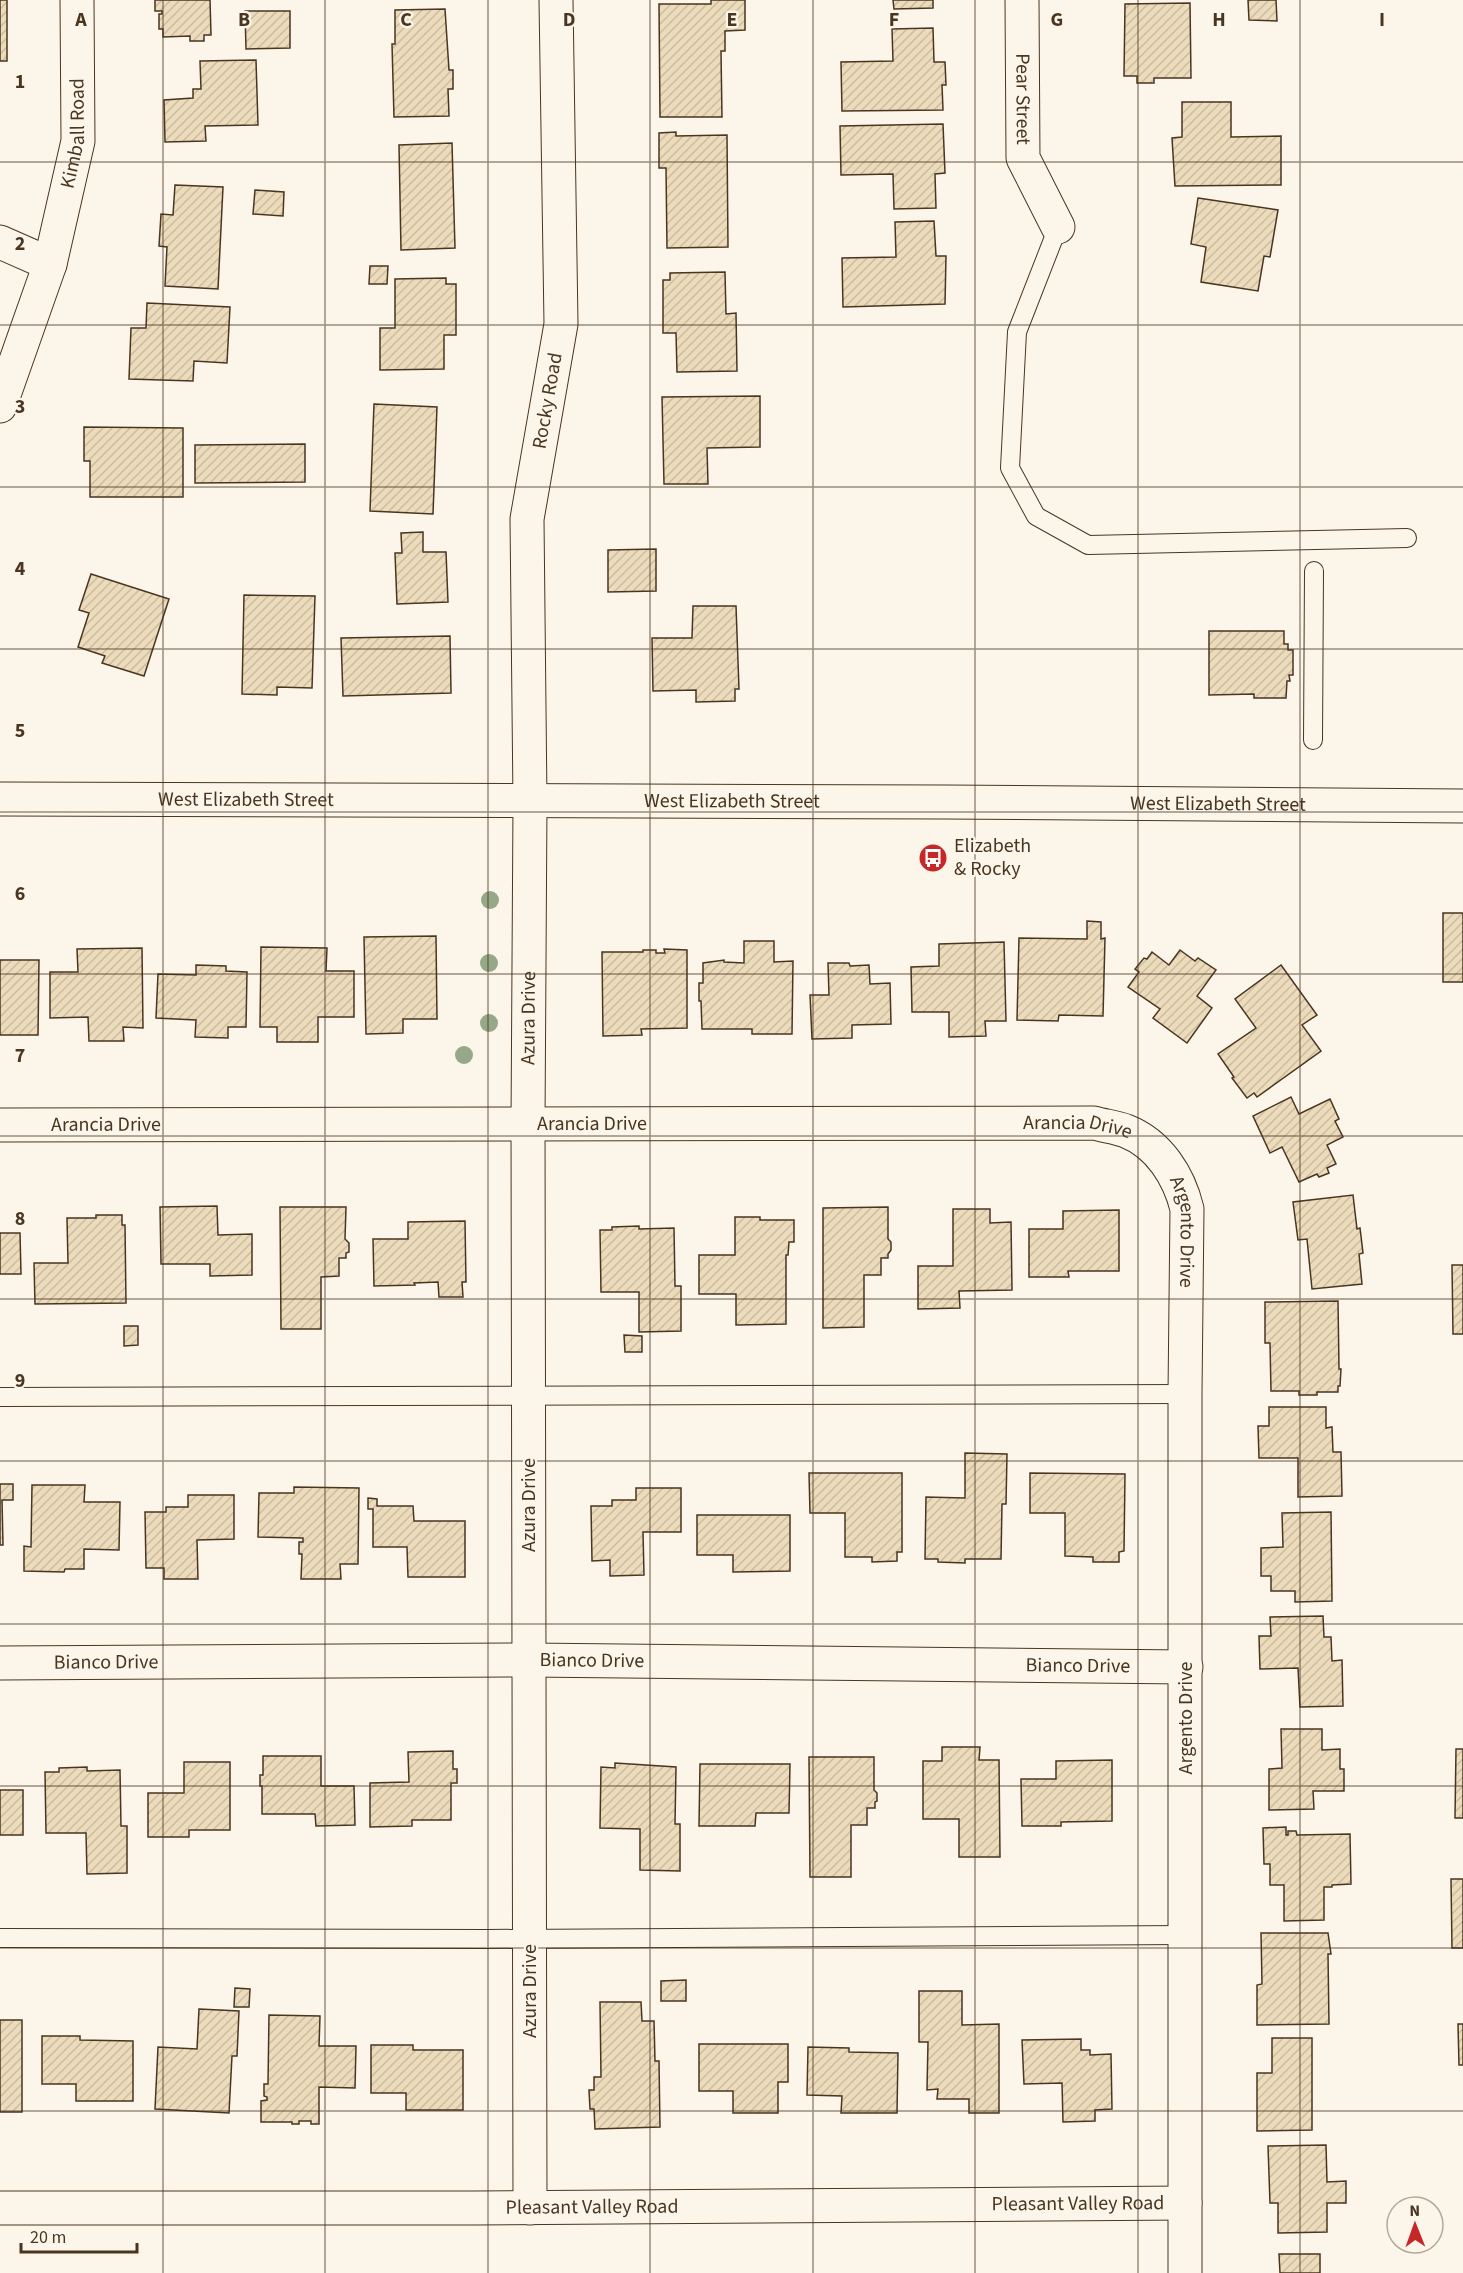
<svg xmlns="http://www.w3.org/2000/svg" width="1463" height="2273" viewBox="0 0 1463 2273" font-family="'Source Sans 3',sans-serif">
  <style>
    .building { fill: url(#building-hatch); stroke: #4a3520; stroke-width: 1.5 }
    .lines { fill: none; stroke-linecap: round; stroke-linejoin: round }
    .service-casing { stroke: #4a3520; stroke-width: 20 }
    .minor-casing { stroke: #4a3520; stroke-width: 35 }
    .secondary-casing { stroke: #4a3520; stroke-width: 35 }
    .service { stroke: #fbf6e9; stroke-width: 18 }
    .minor { stroke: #fbf6e9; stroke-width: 33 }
    .secondary { stroke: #fbf6e9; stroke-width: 33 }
    .tree { fill: #96a887 }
    .grid { fill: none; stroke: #4a3520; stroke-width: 1.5; stroke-opacity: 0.55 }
    .labels { text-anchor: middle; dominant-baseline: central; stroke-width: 4.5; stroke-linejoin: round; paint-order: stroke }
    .street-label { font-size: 20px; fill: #4a3520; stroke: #fbf6e9 }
    .poi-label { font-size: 20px; fill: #4a3520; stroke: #fbf6e9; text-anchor: start }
    .grid-label { font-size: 20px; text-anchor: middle; font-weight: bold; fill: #4a3520; stroke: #fbf6e9; stroke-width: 4.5; stroke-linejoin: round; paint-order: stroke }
  </style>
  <defs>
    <pattern id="building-hatch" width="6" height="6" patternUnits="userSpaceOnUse" patternTransform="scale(1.5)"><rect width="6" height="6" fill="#ecdcbc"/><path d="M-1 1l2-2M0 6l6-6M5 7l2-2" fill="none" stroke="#ccbda1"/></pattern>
  </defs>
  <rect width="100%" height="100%" fill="#fbf6e9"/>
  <g class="building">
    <rect x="0" y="0" width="7" height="61"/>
    <polygon points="155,0 210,0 211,35 204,35 204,41 190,41 190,36 163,37 163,29 159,29 159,14 162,14 162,11 155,11"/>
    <polygon points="711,0 745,0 745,30 725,31 725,51 721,51 722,117 660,117 659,4 711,4"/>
    <polygon points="893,0 933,0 933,8 894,9"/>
    <polygon points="1248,0 1276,0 1277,21 1249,20"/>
    <polygon points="1190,3 1191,78 1154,78 1154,83 1137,83 1137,76 1124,76 1125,4"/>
    <polygon points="445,9 449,70 453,70 453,89 448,89 449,116 394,117 392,44 395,44 395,10"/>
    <polygon points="245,11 290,11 290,48 246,49"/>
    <polygon points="933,28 934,62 945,62 946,85 942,85 943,110 842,111 841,62 893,61 892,29"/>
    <polygon points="256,60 258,125 205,126 206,141 165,142 164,100 193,98 193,89 201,89 200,61"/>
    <polygon points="1182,102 1231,102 1231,137 1281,136 1281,185 1175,186 1172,138 1182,137"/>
    <polygon points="943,124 945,173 935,174 936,208 894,209 893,174 841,175 840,126"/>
    <polygon points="676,132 676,136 727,135 728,247 667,248 666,168 659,168 659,133"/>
    <polygon points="452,143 455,248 401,250 399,145"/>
    <polygon points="175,185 223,187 218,289 165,286 167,247 159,246 161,214 173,215"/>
    <polygon points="255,190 284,192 283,216 253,214"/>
    <polygon points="1198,198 1278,210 1270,257 1264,256 1258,291 1201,282 1206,247 1191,244"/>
    <polygon points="934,221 936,256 946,256 945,304 843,307 842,258 896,257 895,222"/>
    <polygon points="370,266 388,266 387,284 369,284"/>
    <polygon points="725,272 726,314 736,313 737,371 677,372 676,333 663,333 663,280 670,280 670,273"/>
    <polygon points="446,278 446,284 456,284 456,335 444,335 444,369 380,370 380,328 395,328 395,279"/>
    <polygon points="147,303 230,307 227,363 194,361 193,381 129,379 131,328 146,328"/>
    <polygon points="760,396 760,447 707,448 708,484 664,484 662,397"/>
    <polygon points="374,404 437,407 433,514 370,511"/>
    <polygon points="84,427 183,428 183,497 90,497 90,461 84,461"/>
    <polygon points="305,444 305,482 195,483 195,445"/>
    <polygon points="423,532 423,552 446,552 448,602 397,604 395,553 402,553 401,533"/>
    <polygon points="656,549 656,591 608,592 608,550"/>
    <polygon points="91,574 169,599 144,676 102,663 105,656 78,647 89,613 79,610"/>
    <polygon points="244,595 315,596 312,688 277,687 277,695 242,694"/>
    <polygon points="693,606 736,606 739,689 735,689 735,701 696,702 696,690 653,691 652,638 692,638"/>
    <polygon points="1209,631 1284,631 1284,644 1288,644 1288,650 1293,650 1293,675 1289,675 1290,681 1287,681 1286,698 1254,698 1254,694 1209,695"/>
    <polygon points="450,636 451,693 343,696 341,638"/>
    <rect x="1443" y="913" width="20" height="69"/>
    <polygon points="1087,921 1101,922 1101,939 1105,938 1103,1016 1059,1015 1058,1021 1017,1020 1019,938 1087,939"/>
    <polygon points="436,936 437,1019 403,1019 403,1033 366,1034 364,937"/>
    <polygon points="744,941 774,941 774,962 793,961 792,1034 752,1034 752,1029 702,1029 701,1001 699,1001 699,983 703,983 703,963 724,960 724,962 744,963"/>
    <polygon points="1004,942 1006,1021 985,1021 986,1036 949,1037 949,1012 912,1012 911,967 939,966 939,944"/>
    <polygon points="261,947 327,948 326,971 354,971 354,1017 318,1017 318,1042 277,1042 277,1027 260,1027"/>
    <polygon points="142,948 143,1028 123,1027 124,1041 89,1041 88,1017 50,1018 50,972 78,972 77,949"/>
    <polygon points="664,949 687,950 687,1028 641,1029 642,1035 603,1036 602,952 643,952 643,950 656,950 656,953 665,953"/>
    <polygon points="1180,950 1195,961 1198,958 1216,970 1197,996 1212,1008 1187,1043 1153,1018 1160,1009 1128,987 1139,972 1135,969 1144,958 1147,959 1152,952 1169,965"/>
    <polygon points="0,960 39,960 38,1035 0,1035"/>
    <polygon points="828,963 849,963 850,966 869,965 870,984 890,983 891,1024 852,1025 852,1038 812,1039 810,995 829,995"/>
    <polygon points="196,965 226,966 226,971 247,972 246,1027 228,1027 228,1038 195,1037 196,1020 156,1018 158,974 196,975"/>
    <polygon points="1281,965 1317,1015 1302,1025 1321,1051 1257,1097 1254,1093 1247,1098 1232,1078 1234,1077 1218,1054 1256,1028 1235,999"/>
    <polygon points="1291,1097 1299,1114 1330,1099 1339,1119 1335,1121 1343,1137 1327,1145 1336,1164 1327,1168 1329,1173 1319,1177 1317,1174 1299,1182 1282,1147 1270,1153 1253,1116"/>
    <polygon points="1353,1195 1357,1229 1360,1228 1363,1253 1359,1254 1362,1284 1312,1289 1307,1239 1298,1240 1293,1202"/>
    <polygon points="217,1206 218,1235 252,1234 252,1275 210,1276 210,1264 161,1264 160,1207"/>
    <polygon points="280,1207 346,1207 345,1239 349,1243 349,1252 346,1253 346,1258 339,1258 339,1276 321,1277 321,1329 281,1329"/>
    <polygon points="888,1207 888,1239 891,1242 891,1250 888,1254 888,1258 881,1258 881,1275 864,1275 864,1327 823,1328 823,1208"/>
    <polygon points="953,1209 990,1209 990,1223 1011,1222 1012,1290 959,1291 960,1308 918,1309 918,1266 953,1266"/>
    <polygon points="1119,1210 1119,1271 1068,1271 1069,1277 1029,1277 1029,1229 1063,1229 1063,1211"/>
    <polygon points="96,1215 122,1215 122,1225 125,1225 126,1303 35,1304 34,1263 68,1263 67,1218 96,1218"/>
    <polygon points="735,1217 760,1217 760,1220 794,1220 794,1242 789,1242 788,1255 786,1255 786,1324 736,1325 736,1294 699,1294 699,1255 735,1255"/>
    <polygon points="465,1221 466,1282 462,1282 463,1297 439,1297 438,1282 414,1283 415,1285 374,1286 373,1239 408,1239 408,1222"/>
    <polygon points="639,1226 639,1229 674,1228 675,1286 681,1286 681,1331 639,1332 639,1292 601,1292 600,1230 612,1230 612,1227"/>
    <polygon points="0,1233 20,1233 21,1274 0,1274"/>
    <polygon points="1452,1265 1463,1265 1463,1334 1453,1334"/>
    <polygon points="1338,1301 1339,1369 1341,1369 1340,1386 1338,1386 1338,1392 1317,1392 1317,1395 1299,1395 1299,1391 1271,1391 1270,1343 1265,1343 1265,1302"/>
    <polygon points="124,1326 138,1326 138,1345 124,1346"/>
    <polygon points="624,1335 642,1336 642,1352 625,1352"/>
    <polygon points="1269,1407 1326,1407 1326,1428 1332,1427 1333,1452 1341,1452 1342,1496 1298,1497 1298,1458 1259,1458 1258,1426 1269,1426"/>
    <polygon points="965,1453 1007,1454 1006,1504 1002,1504 1001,1559 965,1559 965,1563 938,1562 938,1559 925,1559 926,1497 965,1498"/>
    <polygon points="809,1473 902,1473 902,1552 897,1552 897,1561 872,1562 872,1557 845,1557 845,1513 810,1513"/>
    <polygon points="1030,1473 1125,1474 1124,1551 1119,1552 1119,1562 1093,1562 1093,1557 1065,1556 1065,1513 1030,1513"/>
    <polygon points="0,1484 13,1484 13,1500 2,1500 3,1545 0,1545"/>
    <polygon points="32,1485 85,1485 84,1502 120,1502 119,1550 84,1549 84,1569 65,1569 64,1572 24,1571 24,1546 31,1547"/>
    <polygon points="294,1487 359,1488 358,1564 340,1564 341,1579 301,1579 302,1554 299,1554 299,1542 303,1542 303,1538 258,1537 259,1493 294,1493"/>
    <polygon points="636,1488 681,1488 681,1532 643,1532 644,1575 610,1576 610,1560 592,1561 591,1506 612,1506 612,1500 636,1500"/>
    <polygon points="188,1495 234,1495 234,1539 197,1540 198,1579 164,1579 164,1568 146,1568 145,1512 166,1512 166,1507 188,1507"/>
    <polygon points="368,1498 377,1499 377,1506 413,1506 414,1521 465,1521 465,1577 408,1577 407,1547 373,1547 373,1509 368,1509"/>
    <polygon points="1331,1512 1332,1601 1295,1602 1295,1591 1271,1591 1271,1576 1261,1576 1261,1548 1283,1547 1282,1513"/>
    <polygon points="697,1515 790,1515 790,1571 733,1572 733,1555 697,1555"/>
    <polygon points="1323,1616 1324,1637 1331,1637 1332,1661 1342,1660 1343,1706 1300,1707 1298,1668 1260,1669 1259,1636 1271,1636 1270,1617"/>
    <polygon points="1281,1729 1322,1729 1322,1750 1340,1749 1340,1769 1344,1769 1344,1791 1313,1791 1314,1809 1269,1810 1269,1769 1282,1768"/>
    <polygon points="942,1747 980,1747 979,1760 999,1760 1000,1857 959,1857 959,1819 923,1819 923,1761 942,1761"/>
    <polygon points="1456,1749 1463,1749 1463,1818 1455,1818"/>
    <polygon points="453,1751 453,1769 457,1769 457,1783 451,1783 451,1820 412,1820 412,1826 370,1827 370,1783 409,1782 408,1752"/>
    <polygon points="263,1756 321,1756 321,1786 354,1786 355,1825 316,1826 315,1814 262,1814 262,1786 260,1786 260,1775 263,1775"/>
    <polygon points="809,1757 874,1757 874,1790 877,1793 877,1801 875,1802 875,1808 867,1808 867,1825 851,1825 851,1877 810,1877"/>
    <polygon points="1112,1760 1112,1821 1061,1822 1061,1826 1022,1826 1021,1779 1056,1779 1056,1761"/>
    <polygon points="184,1762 230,1762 230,1830 189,1830 189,1837 148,1837 148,1793 184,1793"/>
    <polygon points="615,1763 676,1767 675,1824 680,1824 680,1871 640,1870 640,1829 600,1828 601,1767 615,1768"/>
    <polygon points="700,1764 790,1764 789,1813 756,1813 755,1826 699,1826"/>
    <polygon points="87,1767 87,1771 120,1770 121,1826 127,1826 127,1873 87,1874 86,1833 46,1833 45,1772 59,1772 59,1768"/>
    <rect x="0" y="1790" width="23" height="45"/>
    <polygon points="1286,1827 1286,1835 1288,1835 1288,1831 1296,1831 1297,1835 1350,1834 1351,1884 1332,1885 1332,1887 1324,1887 1324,1920 1284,1921 1284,1885 1270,1885 1270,1864 1264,1864 1263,1828"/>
    <polygon points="1451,1879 1463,1879 1463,1948 1452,1948"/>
    <polygon points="1261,1933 1328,1933 1331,1954 1328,1954 1329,2024 1257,2025 1257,1985 1262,1984"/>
    <polygon points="686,1980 686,2001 661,2001 661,1981"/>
    <polygon points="235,1988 250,1989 249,2007 234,2007"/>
    <polygon points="919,1991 962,1991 962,2025 999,2024 999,2113 969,2113 969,2099 937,2099 938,2089 927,2090 928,2042 919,2042"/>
    <polygon points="600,2002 641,2002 642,2021 654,2021 655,2061 659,2061 660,2127 595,2129 594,2109 590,2109 589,2090 594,2090 594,2077 601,2077"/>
    <polygon points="199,2009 239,2011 237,2056 232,2056 229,2113 155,2109 158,2047 197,2049"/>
    <polygon points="269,2015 320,2016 319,2046 356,2046 355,2088 319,2087 319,2124 311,2124 311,2121 299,2121 299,2124 292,2124 292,2122 261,2122 261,2101 267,2100 267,2097 264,2096 264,2084 268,2084"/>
    <rect x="0" y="2020" width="22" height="92"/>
    <polygon points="1458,2024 1463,2024 1463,2065 1459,2065"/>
    <polygon points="42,2036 80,2036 80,2040 133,2041 133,2101 76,2101 76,2084 42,2084"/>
    <polygon points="1272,2038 1312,2038 1312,2130 1257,2131 1257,2073 1272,2073"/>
    <polygon points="1081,2039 1081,2050 1090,2050 1090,2055 1111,2054 1112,2109 1095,2110 1095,2121 1063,2122 1062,2083 1024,2084 1022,2040"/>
    <polygon points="699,2044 788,2044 788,2082 778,2082 778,2113 733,2113 733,2091 699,2091"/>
    <polygon points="371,2045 413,2045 413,2050 463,2050 463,2110 406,2110 406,2093 371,2093"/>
    <polygon points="808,2047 849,2048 849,2052 898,2053 897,2113 841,2113 842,2096 807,2095"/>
    <polygon points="1326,2145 1327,2182 1346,2181 1346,2203 1327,2203 1327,2232 1278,2233 1278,2203 1270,2203 1268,2146"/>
    <polygon points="1279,2254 1320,2254 1320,2273 1280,2273"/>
  </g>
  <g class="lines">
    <g class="service-casing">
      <g id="service">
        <polyline points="1058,227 1017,332 1010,468 1036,516 1088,545 1407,538"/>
        <polyline points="1313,740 1314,571"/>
        <polyline points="0,1397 1185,1394"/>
        <polyline points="0,1938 487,1939 1186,1935"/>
      </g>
    </g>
    <g class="minor-casing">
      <g id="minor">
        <path id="s1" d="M1022 0 1023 158 1058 227"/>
        <polyline points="0,242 50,264"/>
        <path id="s2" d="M0 406 50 264 78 141 77 0"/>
        <path id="s3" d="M0 1125 1094 1123C1104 1126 1116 1127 1126 1131 1159 1144 1179 1176 1187 1209L1185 1394V2273"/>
        <path id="s4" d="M0 1663 529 1660 1186 1667"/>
        <path id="s5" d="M0 2208H475L1185 2203"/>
        <path id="s6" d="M530 2208 528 1124 530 802 527 519 561 324 556 0"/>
      </g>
    </g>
    <g class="secondary-casing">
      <g id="secondary">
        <path id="s7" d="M0 799 945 802 1463 806"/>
      </g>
    </g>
    <use href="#service" class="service"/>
    <use href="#minor" class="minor"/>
    <use href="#secondary" class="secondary"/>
  </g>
  <g class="tree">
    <circle cx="490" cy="900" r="9"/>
    <circle cx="489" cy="963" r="9"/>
    <circle cx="489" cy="1023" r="9"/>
    <circle cx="464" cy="1055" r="9"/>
  </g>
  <path class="grid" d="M163 0V2273M325 0V2273M488 0V2273M650 0V2273M813 0V2273M975 0V2273M1138 0V2273M1300 0V2273M0 162H1463M0 325H1463M0 487H1463M0 649H1463M0 812H1463M0 974H1463M0 1136H1463M0 1299H1463M0 1461H1463M0 1624H1463M0 1786H1463M0 1948H1463M0 2111H1463"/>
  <defs>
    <g id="bus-disc" transform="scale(1.5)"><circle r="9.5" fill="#c62828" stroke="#fbf6e9"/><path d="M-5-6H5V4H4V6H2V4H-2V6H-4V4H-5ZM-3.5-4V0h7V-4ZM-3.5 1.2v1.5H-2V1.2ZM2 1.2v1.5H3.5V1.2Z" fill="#fff"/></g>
  </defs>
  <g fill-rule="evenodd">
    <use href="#bus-disc" x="933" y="858"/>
  </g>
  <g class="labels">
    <g class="street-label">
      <text stroke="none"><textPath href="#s1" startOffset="99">Pear Street</textPath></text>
      <text stroke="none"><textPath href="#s2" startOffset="284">Kimball Road</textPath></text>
      <text stroke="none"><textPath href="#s6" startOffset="1809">Rocky Road</textPath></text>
      <text stroke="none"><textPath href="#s7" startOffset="246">West Elizabeth Street</textPath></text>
      <text stroke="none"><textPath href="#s7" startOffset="732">West Elizabeth Street</textPath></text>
      <text stroke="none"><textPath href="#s7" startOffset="1218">West Elizabeth Street</textPath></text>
      <text stroke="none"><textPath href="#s6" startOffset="1190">Azura Drive</textPath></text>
      <text stroke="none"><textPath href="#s3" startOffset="592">Arancia Drive</textPath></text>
      <text stroke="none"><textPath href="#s3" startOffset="106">Arancia Drive</textPath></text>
      <text stroke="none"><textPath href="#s3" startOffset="1078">Arancia Drive</textPath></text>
      <text stroke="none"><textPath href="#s3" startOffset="1252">Argento Drive</textPath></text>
      <text transform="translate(529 1505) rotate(-90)">Azura Drive</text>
      <text stroke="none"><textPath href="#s4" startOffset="592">Bianco Drive</textPath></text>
      <text stroke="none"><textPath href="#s4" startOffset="106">Bianco Drive</textPath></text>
      <text stroke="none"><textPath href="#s4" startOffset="1078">Bianco Drive</textPath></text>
      <text transform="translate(1186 1718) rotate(-90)">Argento Drive</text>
      <text transform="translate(530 1991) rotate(-90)">Azura Drive</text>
      <text stroke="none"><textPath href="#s5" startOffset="1078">Pleasant Valley Road</textPath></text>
      <text stroke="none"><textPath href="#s5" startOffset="592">Pleasant Valley Road</textPath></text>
    </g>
    <g class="poi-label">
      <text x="954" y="846">Elizabeth<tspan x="954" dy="23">&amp; Rocky</tspan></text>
    </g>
  </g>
  <g class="grid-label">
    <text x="81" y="26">A</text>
    <text x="244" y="26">B</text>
    <text x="406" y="26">C</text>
    <text x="569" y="26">D</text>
    <text x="732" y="26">E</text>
    <text x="894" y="26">F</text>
    <text x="1057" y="26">G</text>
    <text x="1219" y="26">H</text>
    <text x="1382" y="26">I</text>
    <text x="20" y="88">1</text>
    <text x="20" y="250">2</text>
    <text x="20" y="413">3</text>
    <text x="20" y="575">4</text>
    <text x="20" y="737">5</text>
    <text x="20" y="900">6</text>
    <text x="20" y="1062">7</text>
    <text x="20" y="1225">8</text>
    <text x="20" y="1387">9</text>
  </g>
  <g transform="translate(1415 2225) rotate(359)"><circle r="28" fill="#fbf6e9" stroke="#b4a999" stroke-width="1.5"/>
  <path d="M0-4.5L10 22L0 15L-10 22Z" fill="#c62828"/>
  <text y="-9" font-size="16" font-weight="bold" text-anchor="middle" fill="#4a3520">N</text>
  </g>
  <path d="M21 2243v9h116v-9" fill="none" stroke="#4a3520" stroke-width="3"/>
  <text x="30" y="2243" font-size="18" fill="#4a3520" stroke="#fbf6e9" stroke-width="4.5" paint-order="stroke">20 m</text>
</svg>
